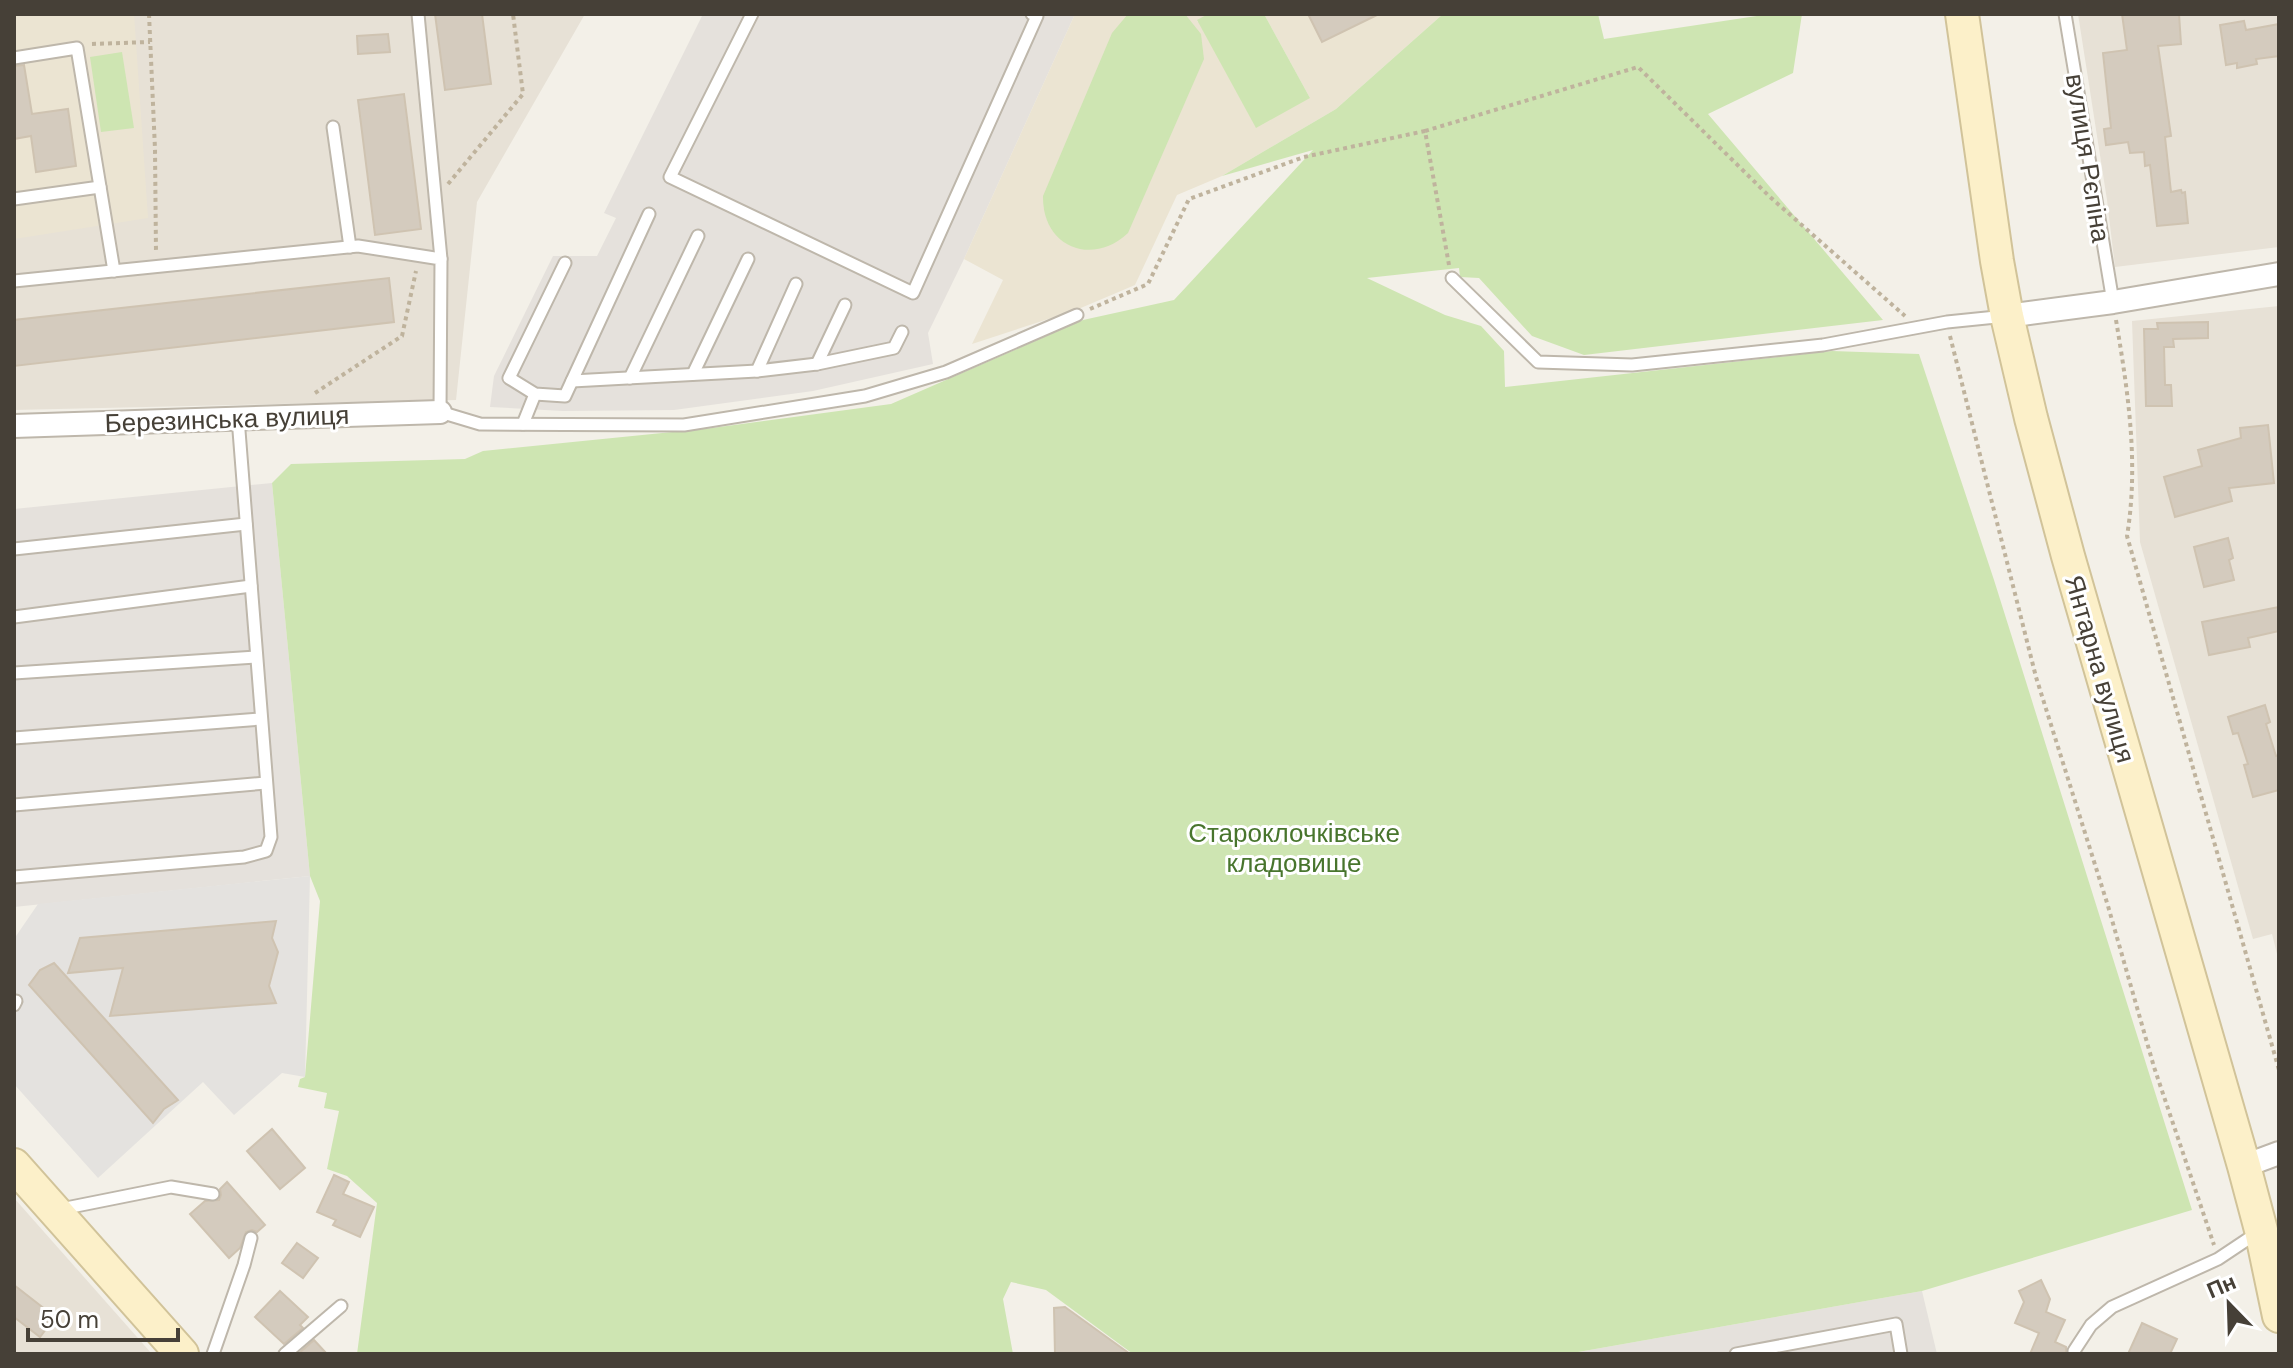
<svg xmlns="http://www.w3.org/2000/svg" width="2293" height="1368" viewBox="0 0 2293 1368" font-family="'DM Sans',sans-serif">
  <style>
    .residential { fill: #e7e1d6 }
    .industrial { fill: #e5e1dc }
    .education { fill: #ebe4d2 }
    .green { fill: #cee5b2 }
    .parking { fill: #e4e2df }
    .building { fill: #d4cbbe; stroke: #cfc3b1; stroke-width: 2 }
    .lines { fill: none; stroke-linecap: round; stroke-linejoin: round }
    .service-casing { stroke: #beb7ab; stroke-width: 15 }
    .minor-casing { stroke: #beb7ab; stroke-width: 26 }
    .secondary-casing { stroke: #d1c399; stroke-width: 36 }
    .path { stroke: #bfb39d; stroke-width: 4; stroke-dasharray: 4 4; stroke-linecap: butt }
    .service { stroke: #fff; stroke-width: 11 }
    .minor { stroke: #fff; stroke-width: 22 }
    .secondary { stroke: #fcf0c9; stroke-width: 32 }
    .labels { text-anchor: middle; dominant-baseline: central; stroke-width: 6; stroke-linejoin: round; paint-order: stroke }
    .street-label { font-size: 26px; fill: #464037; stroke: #fff }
    .park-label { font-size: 26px; fill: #48752d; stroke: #fff }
  </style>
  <rect width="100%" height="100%" fill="#f3f0e8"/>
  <g class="residential">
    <polygon points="14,14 585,14 477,202 456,400 14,410"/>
    <polygon points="2078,14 2279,14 2279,247 2115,267 2107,200"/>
    <polygon points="2279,306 2279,962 2272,934 2253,939 2140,542 2132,321"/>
    <polygon points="14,1198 152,1354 14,1354"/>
  </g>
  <g class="industrial">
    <polygon points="703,14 1075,14 964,259 928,333 933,364 813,391 674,410 563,411 490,407 494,376 553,256 597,256 616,218 604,213"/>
    <polygon points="272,483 310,876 14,907 14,509"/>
    <polygon points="1922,1291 1937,1354 1567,1354"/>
  </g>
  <g class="education">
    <polygon points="14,14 134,14 148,218 14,239"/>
    <polygon points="1075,14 1208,14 1197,21 1310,98 1264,14 1443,14 1336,109 1222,176 1177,195 1135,285 1076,310 972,344 1003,280 964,259"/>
  </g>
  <g class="green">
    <path d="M1128 14H1185L1201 34 1204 59 1128 233C1092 267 1042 247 1043 196L1112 33Z"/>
    <polygon points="1208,14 1264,14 1310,98 1256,128 1197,20"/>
    <polygon points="1443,14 1598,14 1604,39 1770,14 1802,14 1793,73 1708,114 1883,320 1584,355 1532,336 1479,278 1460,277 1459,268 1367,278 1445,315 1481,326 1504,351 1505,387 1832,351 1919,354 1994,580 2192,1210 1922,1291 1567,1354 1133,1354 1046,1290 1011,1282 1003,1299 1013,1354 357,1354 377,1203 347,1176 327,1169 339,1111 324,1108 327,1093 298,1087 300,1079 305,1077 320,901 310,876 272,483 291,464 465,459 483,451 712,428 891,404 1083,320 1174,300 1313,150 1222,176 1336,109"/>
    <polygon points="122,52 134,128 101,132 90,57"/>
  </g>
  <polygon class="parking" points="310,876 305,1077 282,1073 234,1115 203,1082 98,1178 14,1084 14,939 38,904"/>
  <g class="building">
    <polygon points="435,14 482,14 491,84 445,90"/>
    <polygon points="1308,14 1379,14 1322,42"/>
    <polygon points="2122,14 2179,14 2181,44 2158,46 2171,136 2165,137 2171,192 2181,190 2182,193 2185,192 2188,223 2157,226 2150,165 2145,166 2144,152 2130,153 2128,142 2106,145 2104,129 2111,128 2103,53 2127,50"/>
    <polygon points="2244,21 2246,30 2279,24 2279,56 2256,59 2257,64 2237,68 2237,63 2226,65 2220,25"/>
    <polygon points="388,34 390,52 358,54 357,36"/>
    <polygon points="24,65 32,114 68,109 76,166 36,172 31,136 14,139 14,66"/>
    <polygon points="404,94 421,229 375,235 358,100"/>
    <polygon points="389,278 394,322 14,366 14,320"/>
    <polygon points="2208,322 2208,338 2173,339 2174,347 2164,347 2165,385 2171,385 2172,406 2146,406 2144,329 2158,329 2157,323"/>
    <polygon points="2268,425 2274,483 2229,488 2232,501 2175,517 2164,477 2202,466 2198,450 2241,438 2240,428"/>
    <polygon points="2228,538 2233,558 2229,560 2234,580 2204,587 2194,547"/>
    <polygon points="2279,607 2279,631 2248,638 2250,647 2209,655 2202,622"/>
    <polygon points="2265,705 2270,722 2266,724 2276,756 2279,755 2279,790 2253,797 2244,765 2248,764 2238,733 2233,734 2228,717"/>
    <polygon points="276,921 272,938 278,952 269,986 276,1003 110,1016 123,968 68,973 80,938"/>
    <polygon points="54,963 178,1100 164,1109 153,1123 29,985 40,970"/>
    <polygon points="272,1129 305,1168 280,1189 247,1151"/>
    <polygon points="334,1175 349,1182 343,1194 374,1207 360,1237 333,1225 336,1220 317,1212"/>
    <polygon points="227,1182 265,1225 257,1232 252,1230 246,1232 240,1248 229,1258 190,1214 205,1201 219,1200 221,1195 220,1189"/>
    <polygon points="297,1243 318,1258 303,1278 282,1263"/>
    <polygon points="2041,1280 2050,1299 2046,1312 2065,1320 2055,1342 2066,1347 2066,1354 2030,1354 2039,1333 2015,1323 2024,1302 2019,1291"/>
    <polygon points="14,1285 55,1317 40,1337 14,1317"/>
    <polygon points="280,1291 308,1317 300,1325 303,1328 284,1344 255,1317"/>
    <polygon points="1065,1307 1130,1354 1055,1354 1054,1308"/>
    <polygon points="2142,1323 2177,1339 2170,1354 2128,1354"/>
    <polygon points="314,1340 327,1354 298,1354"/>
  </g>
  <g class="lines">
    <g class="service-casing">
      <g id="service">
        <polyline points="418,14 441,259"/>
        <polyline points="752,14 670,177 913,293 1037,16 1032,14"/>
        <polyline points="2065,14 2113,302"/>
        <polyline points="14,58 77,48 114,271"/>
        <polyline points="333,127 350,247"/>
        <polyline points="14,199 100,187"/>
        <polyline points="565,263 509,378 535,394 565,396 649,214"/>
        <polyline points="1452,278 1538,362 1632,365 1823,345 1947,322 2006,316"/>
        <polyline points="14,281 358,246 441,259 440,412 480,424 684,425 865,396 946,372 1077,315"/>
        <polyline points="817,364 845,305"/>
        <polyline points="757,371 796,284"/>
        <polyline points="693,374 748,259"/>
        <polyline points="630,378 698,236"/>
        <polyline points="572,381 757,371 817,364 894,348 902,332"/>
        <polyline points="523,424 535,394"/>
        <polyline points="14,549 246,524"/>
        <polyline points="14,617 251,586"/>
        <polyline points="14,673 256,657"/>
        <polyline points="14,738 261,719"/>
        <polyline points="14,805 266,783"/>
        <polyline points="14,877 244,857 266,851 271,837 238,418"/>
        <polyline points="14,1005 16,1001"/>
        <polyline points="61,1209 171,1187 213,1194"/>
        <polyline points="2074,1351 2091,1325 2112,1307 2218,1259 2257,1233"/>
        <polyline points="213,1354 244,1265 251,1238"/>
        <polyline points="285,1354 341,1306"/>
        <polyline points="1736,1354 1896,1324 1901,1354"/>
      </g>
    </g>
    <g class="minor-casing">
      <g id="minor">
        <polyline points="2007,316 2113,302 2279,274"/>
        <polyline points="14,426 440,412"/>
        <polyline points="2244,1166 2279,1153"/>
      </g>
    </g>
    <g class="secondary-casing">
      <g id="secondary">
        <polyline points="1962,14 1997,261 2007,316 2031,418 2068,556 2244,1166 2261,1230 2279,1316"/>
        <polyline points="14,1165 182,1354"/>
      </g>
    </g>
    <g class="path">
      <polyline points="149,14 155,149 156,252"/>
      <polyline points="92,44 150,42"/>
      <polyline points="1425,131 1638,67 1770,197 1905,316"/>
      <polyline points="448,184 523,94 513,14"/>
      <polyline points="1090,309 1148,284 1189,199 1304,157 1425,131 1449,265"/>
      <path d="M2116 320C2128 392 2139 463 2127 536L2279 1070"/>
      <polyline points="1950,336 2036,677 2108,906 2154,1067 2214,1245"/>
      <polyline points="315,393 402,336 416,271"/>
    </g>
    <use href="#service" class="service"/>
    <use href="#minor" class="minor"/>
    <use href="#secondary" class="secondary"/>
  </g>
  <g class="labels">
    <g class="street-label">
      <text transform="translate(2088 158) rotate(81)">вулиця Рєпіна</text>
      <text transform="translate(227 419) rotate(-2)">Березинська вулиця</text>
      <text transform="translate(2100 669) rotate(74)">Янтарна вулиця</text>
    </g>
    <g class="park-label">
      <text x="1294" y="833">Староклочківське<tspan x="1294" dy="30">кладовище</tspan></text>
    </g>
  </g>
  <rect width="2293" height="1368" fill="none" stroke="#464037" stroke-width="32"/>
  <g transform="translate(2229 1304) rotate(337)" stroke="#ffffff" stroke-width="6" paint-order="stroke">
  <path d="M0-6L14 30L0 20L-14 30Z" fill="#464037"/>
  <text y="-12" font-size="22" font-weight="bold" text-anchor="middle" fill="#464037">Пн</text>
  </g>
  <path d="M28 1328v12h150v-12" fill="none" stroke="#464037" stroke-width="4"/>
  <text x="40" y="1328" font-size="24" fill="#464037" stroke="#ffffff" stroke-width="6" paint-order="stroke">50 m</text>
</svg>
